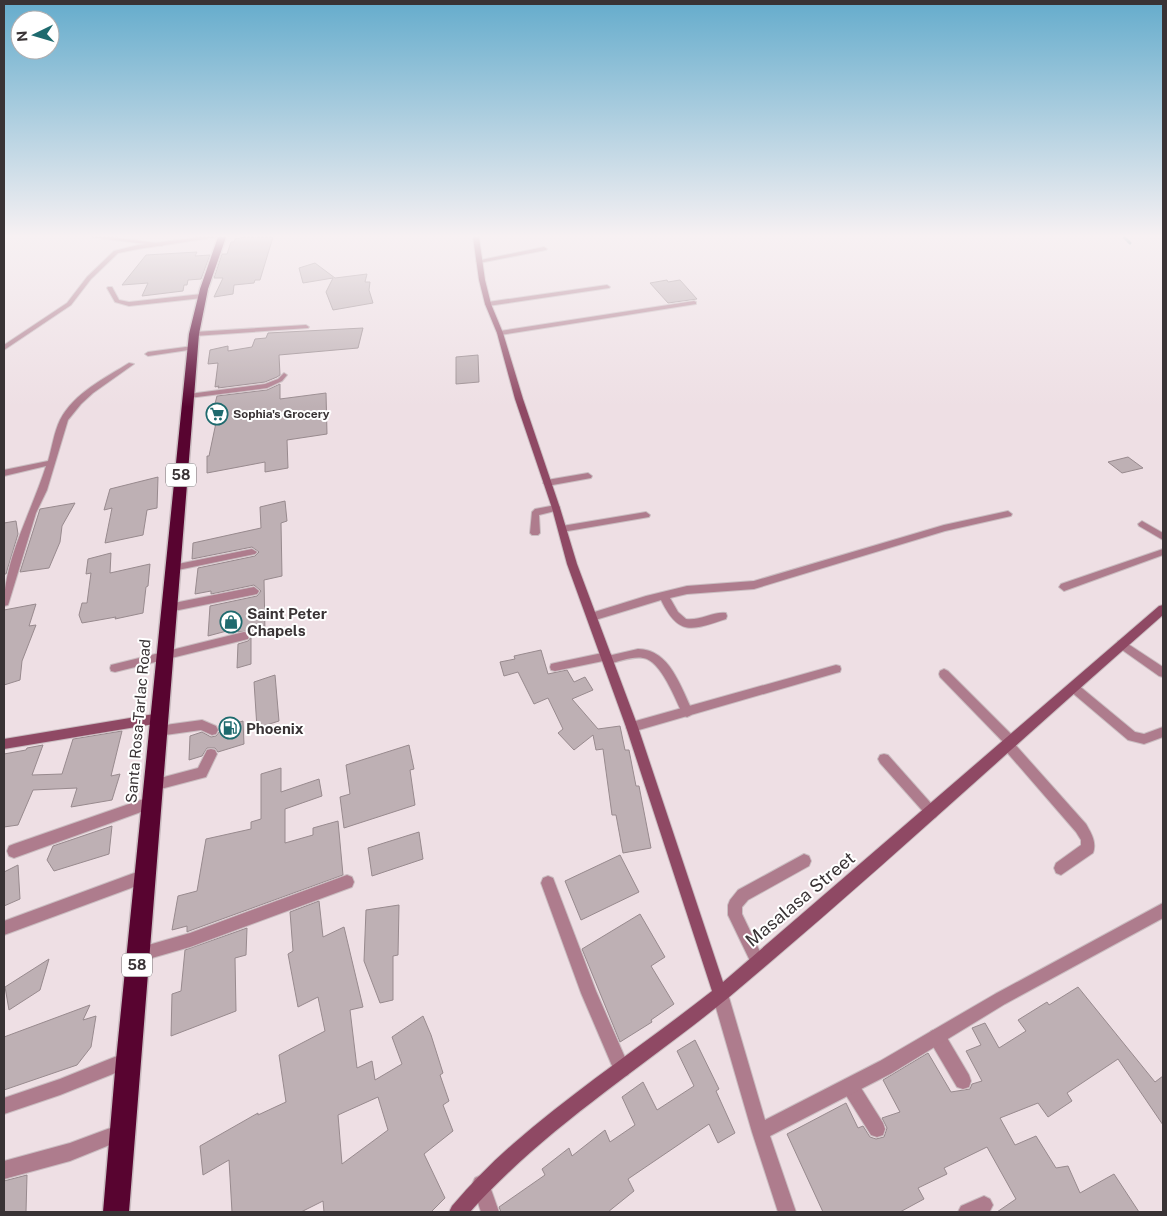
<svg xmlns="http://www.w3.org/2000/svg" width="1167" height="1216" viewBox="0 0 1167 1216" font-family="'Public Sans',sans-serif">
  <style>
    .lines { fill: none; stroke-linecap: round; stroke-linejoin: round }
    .stream { stroke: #3f7f82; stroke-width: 3 }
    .building { fill: #beb0b4; stroke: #988a8e; fill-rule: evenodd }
    .lane-casing { stroke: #cabdc1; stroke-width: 2 }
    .street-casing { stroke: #cabdc1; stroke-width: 2 }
    .secondary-casing { stroke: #cabdc1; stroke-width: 2 }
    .highway-casing { stroke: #cabdc1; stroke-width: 3 }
    .lane { fill: #ae7c8d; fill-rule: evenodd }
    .street { fill: #ae7c8d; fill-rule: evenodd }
    .secondary { fill: #8f4964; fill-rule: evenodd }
    .highway { fill: #580430; fill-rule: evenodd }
    .labels { text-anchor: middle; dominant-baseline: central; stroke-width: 4; stroke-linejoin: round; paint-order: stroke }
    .far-poi-label { font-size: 12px; font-weight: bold; fill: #393335; stroke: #fff; text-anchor: start }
    .shield { fill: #fff; stroke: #747072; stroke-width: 1 }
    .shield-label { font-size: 14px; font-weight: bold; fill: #393335 }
    .poi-label { font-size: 15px; font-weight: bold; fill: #393335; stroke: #fff; text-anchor: start }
    .street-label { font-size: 15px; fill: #393335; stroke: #fff }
    .near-street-label { font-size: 18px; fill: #393335; stroke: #fff }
  </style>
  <rect width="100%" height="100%" fill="#eedfe4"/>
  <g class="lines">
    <polyline class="stream" points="1124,237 1130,243"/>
  </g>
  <g class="building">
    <polygon points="245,237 273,237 260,280 255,280 254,283 234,285 233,294 214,297 223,278 214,278 222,254 227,254 231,242 234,242 235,239"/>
    <polygon points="197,252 195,256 210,255 201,279 188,280 187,285 184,285 183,291 142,296 148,283 122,285 146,255"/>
    <polygon points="315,263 335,278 367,274 365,282 370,282 369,290 373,303 333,310 326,292 333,278 303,283 299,268"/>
    <polygon points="667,280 668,282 680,280 697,299 668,303 650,283"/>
    <polygon points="363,328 358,348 279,355 280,375 277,377 265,382 218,388 219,386 215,387 218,363 208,364 210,350 228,346 228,351 252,347 255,339 266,338 268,333"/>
    <polygon points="478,355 479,382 456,384 456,357"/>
    <polygon points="280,384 280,399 326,393 327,434 287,440 288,468 265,472 265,462 207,473 207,456 209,456 217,418 211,419 217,396 267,390"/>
    <polygon points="1128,457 1143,468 1122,473 1108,462"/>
    <polygon points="158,477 157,508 147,510 143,535 105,543 112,508 104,510 110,489"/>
    <polygon points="285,501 287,521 281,523 282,576 264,580 265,633 251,636 248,631 238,632 238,628 208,636 210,606 257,596 261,591 254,585 211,594 211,591 195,594 198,568 255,556 259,552 252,547 192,559 193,543 261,528 260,507"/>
    <polygon points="75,503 62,526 60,542 49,568 20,572 40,509"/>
    <polygon points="16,521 18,534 6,574 4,574 4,523"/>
    <polygon points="111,553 110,573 150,564 148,586 146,587 143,613 115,619 116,617 82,623 79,615 82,603 87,603 91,573 86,574 88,559"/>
    <polygon points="36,604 29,626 36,625 22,661 20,680 4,685 4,610"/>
    <polygon points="251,637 251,664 237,668 238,644 248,641"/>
    <polygon points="541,650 548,674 567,670 574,682 585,677 593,690 572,699 598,729 620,726 625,750 629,750 636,786 639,786 651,848 623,853 616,815 612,815 603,749 596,750 593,735 574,750 558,733 563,729 548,698 534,704 518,672 504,676 500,662 515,659 514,656"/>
    <polygon points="275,675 279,721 257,728 254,682"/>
    <polygon points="243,721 244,744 218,752 215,748 207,748 202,756 189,760 190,736 202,732 211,737 216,736 220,731 219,728"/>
    <polygon points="122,731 111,776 120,774 112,800 71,807 77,788 33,790 18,825 4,827 4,754 26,750 27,748 43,745 32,775 62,774 73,739"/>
    <polygon points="409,745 414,769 410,770 415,805 344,828 340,797 350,794 346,765"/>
    <polygon points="281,768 281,792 319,779 322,796 285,809 285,843 313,835 313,828 338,821 343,875 189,931 187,932 187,926 172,930 178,896 197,891 206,839 251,829 251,822 261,819 261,774"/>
    <polygon points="112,826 109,854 54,871 47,860 53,846"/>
    <polygon points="419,832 423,859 372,876 368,848"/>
    <polygon points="620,855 639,892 581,920 565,881"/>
    <polygon points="18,865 20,899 4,906 4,872"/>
    <path d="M319 901 323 937 344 927 363 1007 350 1010 357 1068 372 1061 375 1080 402 1064 392 1037 423 1016 431 1035 443 1073 440 1075 449 1101 443 1105 453 1131 424 1154 445 1198 431 1212H324L323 1201 301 1212H232L229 1160 203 1175 200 1146 258 1113V1115L286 1102 279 1055 325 1031 318 997 298 1007 288 954 293 951 290 912ZM378 1097 388 1130 342 1164 338 1115Z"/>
    <polygon points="399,905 398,955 393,956 393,1000 380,1003 364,961 366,910"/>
    <polygon points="640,914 665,957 651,966 674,1004 651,1020 652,1022 620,1042 582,949"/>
    <polygon points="247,928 246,955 235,958 236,1011 171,1036 172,994 181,991 185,950"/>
    <polygon points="49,959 40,990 9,1010 5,987"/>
    <polygon points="1078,987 1155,1082 1163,1076 1163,1125 1118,1059 1067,1093 1072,1101 1048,1117 1038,1103 1000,1118 1015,1145 1036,1136 1056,1168 1068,1166 1080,1193 1114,1174 1139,1212 997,1212 1016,1199 987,1147 944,1168 947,1174 918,1188 924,1199 900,1212 823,1212 787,1134 846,1103 858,1128 863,1126 870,1137 876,1139 884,1137 887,1128 882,1118 900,1112 883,1080 928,1053 951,1092 970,1089 972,1084 982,1081 966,1051 981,1045 972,1028 985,1023 999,1048 1026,1031 1018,1020 1047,1002 1049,1005"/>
    <polygon points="90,1005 83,1020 96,1016 91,1047 77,1065 4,1090 4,1037"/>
    <polygon points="695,1040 719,1089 716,1091 735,1133 718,1143 709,1124 628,1179 634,1191 608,1212 501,1212 499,1207 545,1175 542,1169 569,1148 572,1156 605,1130 610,1142 635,1125 622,1097 643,1082 657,1110 694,1086 677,1051"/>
    <polygon points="27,1175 26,1212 4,1212 4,1181"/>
  </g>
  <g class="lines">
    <g class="lane-casing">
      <g id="lane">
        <polygon points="91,237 109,237 165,244 162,246"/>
        <polygon points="544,247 547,249 546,250 479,263 476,261"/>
        <polygon points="108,287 112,287 119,300 129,302 202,294 205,296 202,298 129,306 115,302 107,288"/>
        <polygon points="193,346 196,348 195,349 148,356 145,354 148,352"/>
        <polygon points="284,373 287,375 282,381 267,388 189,398 185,396 189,394 265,384 278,379"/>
        <polygon points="588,473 592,476 591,478 547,486 543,483 547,480"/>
        <polygon points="556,505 559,506 560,508 559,510 539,515 540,533 538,535 532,535 530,533 532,512 535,509"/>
        <polygon points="646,512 650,515 649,517 562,532 558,529 562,526"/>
        <polygon points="1142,521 1163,533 1163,540 1139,526 1138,524"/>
        <polygon points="252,549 257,552 255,554 173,571 168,568 173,565"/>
        <polygon points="1163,549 1163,555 1064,591 1059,587 1061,584"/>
        <polygon points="254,587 259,591 257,594 169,612 165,611 164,608 165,605 169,604"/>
        <polygon points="244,632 248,633 249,636 248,639 244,640 115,672 111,671 110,668 111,665 115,664"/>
        <polygon points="1122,640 1163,667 1163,677 1159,676 1118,647 1117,644 1118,641"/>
        <path d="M638 649C670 649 681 688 693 712L691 715 687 717 683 715C676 701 661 660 643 658 632 656 619 662 608 664L603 661 555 671 551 670 550 667 551 664 555 663 607 652 612 655Z"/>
        <polygon points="944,669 948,671 1015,738 1017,742 1015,746 1011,747 1007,746 940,677 939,674 940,671"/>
        <polygon points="202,720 216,726 218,730 216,734 212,735 201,730 158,736 154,735 152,731 154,727 158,726"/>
        <polygon points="211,749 215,750 217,754 206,777 153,791 149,789 147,785 149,781 198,768 207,750"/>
        <polygon points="884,754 888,755 936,809 938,813 936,817 932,819 928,817 880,763 878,759 880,755"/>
        <polygon points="804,854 809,856 811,861 809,866 748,900 742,907 742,914 765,962 763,967 758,969 753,967 728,915 728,905 730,900 738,890"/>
        <polygon points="937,1029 943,1031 969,1075 971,1081 969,1087 963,1089 957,1087 931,1043 929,1037 931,1031"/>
        <polygon points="850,1078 856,1080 883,1123 885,1129 883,1135 877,1137 871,1135 844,1092 842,1086 844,1080"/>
      </g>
    </g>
    <g class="street-casing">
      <g id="street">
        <polygon points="202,237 217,237 138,249 118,253 91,279 71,305 4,350 4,345 67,303 87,277 114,251 138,245"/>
        <polygon points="607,285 610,287 609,288 488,306 485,304 488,302"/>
        <polygon points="694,301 696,302 696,304 500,335 497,333 500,331"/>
        <polygon points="306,325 309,327 308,328 194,336 191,334 194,332"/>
        <path d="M129 363 134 364 93 393 81 404 68 420 47 490 36 513 9 602 8 605 4 606C4 559 32 511 46 466L4 476V470L48 461C52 448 54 432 60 420 74 393 105 378 129 363Z"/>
        <path d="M1008 511 1012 514 1011 516 945 531 754 589 687 594 670 598 678 612 686 619C700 621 714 611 726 613L727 616 726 619C692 630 679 637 661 600L592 621 588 620 587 617 588 614 646 596 687 586 754 581 944 525Z"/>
        <polygon points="836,665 840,666 841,669 840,672 836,673 632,732 628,731 626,727 628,723 632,722"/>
        <polygon points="1073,682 1077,684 1135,732 1144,734 1163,727 1163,737 1144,744 1128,740 1069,690 1067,687 1069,684"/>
        <path d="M1008 740 1012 741 1086 824C1091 833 1097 842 1093 853L1061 875 1056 873 1054 868 1056 863 1081 845V840L1076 832 1004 749 1002 745 1004 741Z"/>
        <polygon points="152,796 156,798 158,802 156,806 152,808 14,858 9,856 7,851 9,846 14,844"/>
        <polygon points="145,869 150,871 152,876 150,881 4,935 4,921"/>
        <polygon points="347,875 352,877 354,882 352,887 190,947 138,962 133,960 131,955 133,950 138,948 190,933"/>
        <polygon points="548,876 553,878 596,991 630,1069 628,1075 622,1077 616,1075 581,993 541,883 543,878"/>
        <polygon points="1163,903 1163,918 1005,1004 892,1073 770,1136 796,1212 778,1212 752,1132 712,994 715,989 720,986 725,989 728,994 765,1120 880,1061 995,994"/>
        <polygon points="127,1052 133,1054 135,1060 133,1066 60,1095 4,1114 4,1098 60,1079"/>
        <polygon points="121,1124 127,1126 129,1132 127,1138 70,1161 4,1179 4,1161 70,1143"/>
        <polygon points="481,1175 487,1178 499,1212 481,1212 472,1184 475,1178"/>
        <polygon points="984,1196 990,1199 993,1205 990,1211 958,1212 961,1206"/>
      </g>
    </g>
    <g class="secondary-casing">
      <g id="secondary">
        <path d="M473 237H479L485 280 491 304 503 333 523 399 560 508 577 564 638 727 723 982 1159 606 1163 605V615C1018 742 876 874 728 998 641 1069 545 1128 470 1212H449L452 1206C471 1184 491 1163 513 1144 576 1089 646 1043 712 991L626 727 567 564 552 508 515 399 497 333 485 304 479 280Z"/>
        <polygon points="160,713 164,714 166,718 164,722 160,723 4,749 4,739"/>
      </g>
    </g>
    <g class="highway-casing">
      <polygon id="highway" points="218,237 226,237 208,289 199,334 129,1212 103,1212 116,1060 189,334 200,289"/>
    </g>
    <use href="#lane" class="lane"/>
    <use href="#street" class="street"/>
    <use href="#secondary" class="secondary"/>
    <use href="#highway" class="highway"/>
  </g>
  <linearGradient id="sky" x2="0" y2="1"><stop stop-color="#65accc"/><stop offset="0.58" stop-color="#f7f1f3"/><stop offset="1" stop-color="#f7f1f3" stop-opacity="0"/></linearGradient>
  <rect width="1167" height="407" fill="url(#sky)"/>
  <defs>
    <g id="supermarket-ring" transform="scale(1.125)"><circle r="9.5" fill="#fff" stroke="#1e6a6e" stroke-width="1.5"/><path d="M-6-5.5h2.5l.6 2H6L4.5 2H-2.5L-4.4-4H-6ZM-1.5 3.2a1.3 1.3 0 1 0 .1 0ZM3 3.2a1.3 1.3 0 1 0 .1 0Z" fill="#1e6a6e"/></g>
    <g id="shop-ring" transform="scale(1.125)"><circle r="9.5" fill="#fff" stroke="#1e6a6e" stroke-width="1.5"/><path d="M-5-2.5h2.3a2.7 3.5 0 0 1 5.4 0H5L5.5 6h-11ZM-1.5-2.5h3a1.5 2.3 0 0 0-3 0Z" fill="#1e6a6e"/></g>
    <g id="fuel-ring" transform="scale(1.125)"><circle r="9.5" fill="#fff" stroke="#1e6a6e" stroke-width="1.5"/><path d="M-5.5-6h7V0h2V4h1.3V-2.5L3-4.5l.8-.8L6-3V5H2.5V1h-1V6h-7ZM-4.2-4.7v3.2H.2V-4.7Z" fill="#1e6a6e"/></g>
  </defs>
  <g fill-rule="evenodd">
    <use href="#supermarket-ring" x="217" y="414"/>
    <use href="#shop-ring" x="231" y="622"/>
    <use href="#fuel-ring" x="230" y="728"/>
  </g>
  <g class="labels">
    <g class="far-poi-label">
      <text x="233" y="414">Sophia's Grocery</text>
    </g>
    <g class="shield">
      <rect x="166" y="463.5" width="30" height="23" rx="4"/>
      <rect x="122" y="953.5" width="30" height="23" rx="4"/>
    </g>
    <g class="shield-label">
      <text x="181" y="475">58</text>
      <text x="137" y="965">58</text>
    </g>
    <g class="poi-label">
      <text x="247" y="613">Saint Peter<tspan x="247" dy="17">Chapels</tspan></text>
      <text x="246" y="728">Phoenix</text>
    </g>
    <g class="street-label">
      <text transform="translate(138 721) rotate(-85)">Santa Rosa-Tarlac Road</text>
    </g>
    <g class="near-street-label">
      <text transform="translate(800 899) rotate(-40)">Masalasa Street</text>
    </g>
  </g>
  <rect width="1167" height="1216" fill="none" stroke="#393335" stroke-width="10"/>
  <g transform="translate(35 35) rotate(265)"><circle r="24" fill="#ffffff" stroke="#b0adae"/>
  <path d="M0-4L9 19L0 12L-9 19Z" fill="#1e6a6e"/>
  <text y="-8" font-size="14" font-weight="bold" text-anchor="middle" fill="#393335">N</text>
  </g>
</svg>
